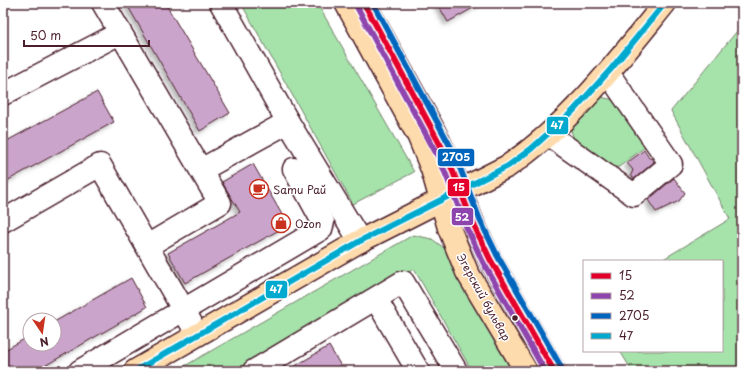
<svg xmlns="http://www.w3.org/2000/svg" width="745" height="374" viewBox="0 0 745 374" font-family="'Playpen Sans',sans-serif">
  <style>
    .green { fill: #a5e3ab; stroke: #78816b }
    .building { fill: #cba4cc; stroke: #4a1f2b; filter: url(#shadow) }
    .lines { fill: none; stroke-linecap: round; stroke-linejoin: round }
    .minor-casing { stroke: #4a1f2b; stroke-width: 25 }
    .major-casing { stroke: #4a1f2b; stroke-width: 25 }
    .minor { stroke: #fff; stroke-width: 22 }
    .major { stroke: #fedbac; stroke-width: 22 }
    .bus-1-casing { stroke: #fff; stroke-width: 9 }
    .bus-2-casing { stroke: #fff; stroke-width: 9 }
    .bus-3-casing { stroke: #fff; stroke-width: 9 }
    .bus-4-casing { stroke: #fff; stroke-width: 9 }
    .bus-1 { stroke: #e4002b; stroke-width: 6 }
    .bus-2 { stroke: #8e44ad; stroke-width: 6 }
    .bus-3 { stroke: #0065bd; stroke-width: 6 }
    .bus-4 { stroke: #00a9ce; stroke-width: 6 }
    .bus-dot { fill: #4a1f2b; stroke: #fff; stroke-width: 1.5 }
    .labels { text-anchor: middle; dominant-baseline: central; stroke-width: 3; stroke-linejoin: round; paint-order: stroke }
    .poi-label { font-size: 11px; fill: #4a1f2b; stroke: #fff; text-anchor: start }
    .street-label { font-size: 11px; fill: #4a1f2b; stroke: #fff }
    .line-badge { stroke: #fff; stroke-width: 1.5 }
    .badge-label { font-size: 11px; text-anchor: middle; font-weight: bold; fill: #fff }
  </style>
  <defs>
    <filter id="shadow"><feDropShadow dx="-3.5" dy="3.5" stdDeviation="2" flood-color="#0004"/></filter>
  </defs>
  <rect width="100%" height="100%" fill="#fff"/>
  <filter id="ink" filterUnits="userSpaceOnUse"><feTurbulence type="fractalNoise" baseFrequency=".025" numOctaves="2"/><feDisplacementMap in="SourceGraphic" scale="8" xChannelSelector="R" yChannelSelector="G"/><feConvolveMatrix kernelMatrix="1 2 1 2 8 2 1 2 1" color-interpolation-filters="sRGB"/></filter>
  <g filter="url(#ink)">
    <g class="green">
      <polygon points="241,3 317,3 414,172 353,204"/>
      <polygon points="742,25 742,371 632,371 620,351 722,351 722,261 660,261 730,219 671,111"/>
      <polygon points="601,97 618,101 645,136 645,147 619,167 609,168 576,146 571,130"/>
      <polygon points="413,235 432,239 448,251 515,371 472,371 414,269 239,371 176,371"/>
    </g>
    <g class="building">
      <polygon points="126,3 165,3 230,113 200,131"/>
      <polygon points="437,3 482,3 448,22"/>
      <polygon points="97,92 114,122 3,183 3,143"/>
      <polygon points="644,150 649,158 651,158 654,162 634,179 631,175 633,170 627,163"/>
      <polygon points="253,164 288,225 185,283 168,253 240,212 222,182"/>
      <polygon points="674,178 685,193 679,201 656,212 648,200"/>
      <polygon points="131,278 147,307 36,371 3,371 3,351 30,336 30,344 54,344 54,322"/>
      <polygon points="329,346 344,371 287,371 317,353"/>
    </g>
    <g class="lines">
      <g class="minor-casing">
        <g id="minor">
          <polyline points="103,3 220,203 147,246"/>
          <polyline points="221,3 288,122 360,241"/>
          <polyline points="3,94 120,33"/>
          <polyline points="549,135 634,195 671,164 608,73"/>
          <polyline points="201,170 288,122"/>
          <polyline points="3,221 100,165 191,323"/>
          <polyline points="376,299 418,371"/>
          <polyline points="80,371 321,229 323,222 294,169"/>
          <polyline points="254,371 403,282 456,371"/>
        </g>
      </g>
      <g class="major-casing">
        <g id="major">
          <polyline points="346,3 419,137 432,169 449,228 467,272 526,371"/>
          <polyline points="364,3 432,127 448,159 473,223 490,259 554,371"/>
          <path d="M135 371 360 241 508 166C571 123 618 61 665 3"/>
        </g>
      </g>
      <use href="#minor" class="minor"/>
      <use href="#major" class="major"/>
      <g class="bus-1-casing">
        <polyline id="bus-1" points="364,3 448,159 473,223 490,259 554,371"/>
      </g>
      <g class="bus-2-casing">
        <polyline id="bus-2" points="357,7 441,162 466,226 483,262 545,371"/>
      </g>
      <g class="bus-3-casing">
        <polyline id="bus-3" points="373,3 455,155 480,220 497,255 561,367"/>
      </g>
      <g class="bus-4-casing">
        <polyline id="bus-4" points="135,371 360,241 508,166 531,149 573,111 611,69 665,3"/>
      </g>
      <use href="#bus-1" class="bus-1"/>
      <use href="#bus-2" class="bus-2"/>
      <use href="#bus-3" class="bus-3"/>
      <use href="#bus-4" class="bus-4"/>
    </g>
  </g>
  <defs>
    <g id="cafe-ring" transform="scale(1)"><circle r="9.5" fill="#fff" stroke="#c8321e" stroke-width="1.5"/><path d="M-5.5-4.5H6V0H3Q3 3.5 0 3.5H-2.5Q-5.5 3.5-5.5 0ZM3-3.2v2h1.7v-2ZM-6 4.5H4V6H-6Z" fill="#c8321e"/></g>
    <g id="shop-ring" transform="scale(1)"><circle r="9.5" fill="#fff" stroke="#c8321e" stroke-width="1.5"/><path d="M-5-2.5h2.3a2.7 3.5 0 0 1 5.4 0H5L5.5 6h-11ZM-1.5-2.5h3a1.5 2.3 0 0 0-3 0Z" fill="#c8321e"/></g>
  </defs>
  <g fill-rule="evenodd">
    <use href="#cafe-ring" x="259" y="189"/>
    <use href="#shop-ring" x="281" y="223"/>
  </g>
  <circle class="bus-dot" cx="515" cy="318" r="3.5"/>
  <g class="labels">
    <g class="poi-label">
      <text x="273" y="189">Samu Рай</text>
      <text x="295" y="223">Ozon</text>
    </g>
    <g class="street-label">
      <text transform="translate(484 297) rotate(61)">Эгерский бульвар</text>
    </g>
  </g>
  <g class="line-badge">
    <rect x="546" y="116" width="23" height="19" rx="4" fill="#00a9ce"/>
    <rect x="437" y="148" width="38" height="19" rx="4" fill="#0065bd"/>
    <rect x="447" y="178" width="23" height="19" rx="4" fill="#e4002b"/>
    <rect x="451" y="207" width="23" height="19" rx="4" fill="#8e44ad"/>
    <rect x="265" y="280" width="23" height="19" rx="4" fill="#00a9ce"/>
  </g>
  <g class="badge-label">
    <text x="557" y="129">47</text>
    <text x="456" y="161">2705</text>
    <text x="459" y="191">15</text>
    <text x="462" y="221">52</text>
    <text x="276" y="293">47</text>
  </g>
  <rect width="745" height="374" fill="none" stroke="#fff" stroke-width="16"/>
  <rect x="8" y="8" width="729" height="358" fill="none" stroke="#4a1f2b" stroke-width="1.5" filter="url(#ink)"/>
  <rect x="583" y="260" width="140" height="92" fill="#ffffff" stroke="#b7a5aa"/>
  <rect x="591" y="273" width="20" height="6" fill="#e4002b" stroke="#b7a5aa"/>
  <text x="619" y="280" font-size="12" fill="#4a1f2b">15</text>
  <rect x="591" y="293" width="20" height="6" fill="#8e44ad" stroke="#b7a5aa"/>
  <text x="619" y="300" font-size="12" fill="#4a1f2b">52</text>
  <rect x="591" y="313" width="20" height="6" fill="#0065bd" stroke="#b7a5aa"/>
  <text x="619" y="320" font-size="12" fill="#4a1f2b">2705</text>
  <rect x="591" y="333" width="20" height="6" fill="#00a9ce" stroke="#b7a5aa"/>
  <text x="619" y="340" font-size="12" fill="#4a1f2b">47</text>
  <g transform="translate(42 332) rotate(167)"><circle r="19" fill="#ffffff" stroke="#b7a5aa"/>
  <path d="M0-3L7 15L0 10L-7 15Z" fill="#c8321e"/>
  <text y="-6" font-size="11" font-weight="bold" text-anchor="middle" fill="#4a1f2b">N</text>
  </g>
  <path d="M24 40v6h125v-6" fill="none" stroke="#4a1f2b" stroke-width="2"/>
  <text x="30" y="40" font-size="12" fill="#4a1f2b" stroke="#ffffff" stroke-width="3" paint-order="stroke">50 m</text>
</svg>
